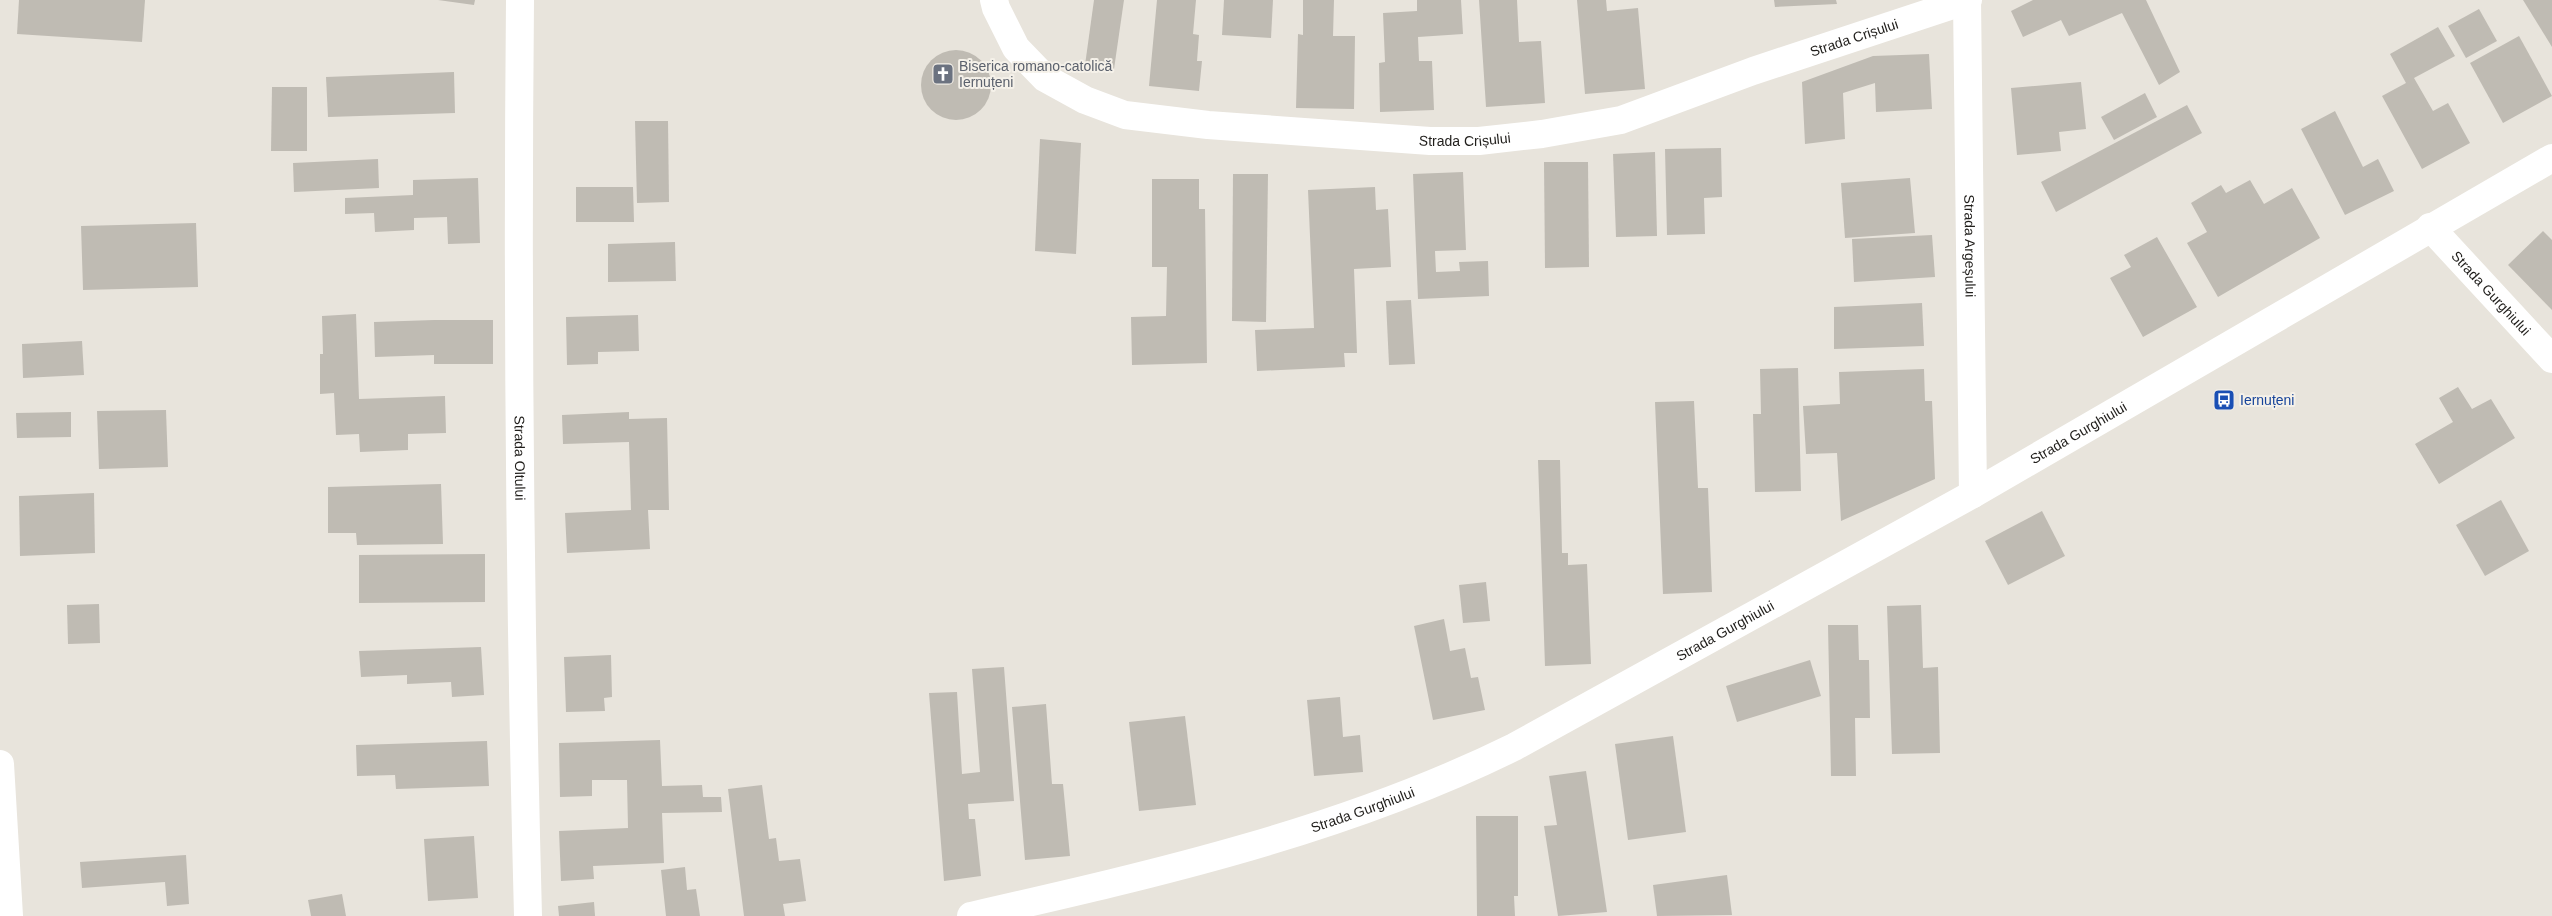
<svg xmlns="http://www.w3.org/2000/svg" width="2552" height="916" viewBox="0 0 2552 916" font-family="Helvetica,sans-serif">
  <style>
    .building { fill: #bfbbb3 }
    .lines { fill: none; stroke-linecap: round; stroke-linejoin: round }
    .street { stroke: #fff; stroke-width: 28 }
    .secondary { stroke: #fff; stroke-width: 28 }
    .labels { text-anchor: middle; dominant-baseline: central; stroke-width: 4; stroke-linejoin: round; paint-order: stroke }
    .street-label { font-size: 14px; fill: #201e1b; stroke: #f5f1e9 }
    .worship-label { font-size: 14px; fill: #5b616d; stroke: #f5f1e9; text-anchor: start }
    .transit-label { font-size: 14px; fill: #164399; stroke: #f5f1e9; text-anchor: start }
  </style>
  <rect width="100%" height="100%" fill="#e8e4dc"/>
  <g class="building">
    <polygon points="19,0 145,0 142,42 17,34"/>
    <polygon points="438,0 475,0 474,5"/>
    <polygon points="1094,0 1124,0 1114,69 1085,65"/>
    <polygon points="1157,0 1196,0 1193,34 1199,35 1197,61 1202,61 1199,91 1149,86"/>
    <polygon points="1224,0 1273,0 1271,38 1222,35"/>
    <polygon points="1303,0 1334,0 1333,36 1355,36 1354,109 1296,108 1298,34 1303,35"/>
    <polygon points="1417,0 1461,0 1463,34 1418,37 1419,61 1432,61 1434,110 1380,112 1379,63 1385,62 1383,13 1417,11"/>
    <polygon points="1479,0 1517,0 1519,42 1541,41 1545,103 1486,107"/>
    <polygon points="1577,0 1606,0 1607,11 1638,8 1645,89 1585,94"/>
    <polygon points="1774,0 1836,0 1837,4 1775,7"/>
    <polygon points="2033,0 2146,0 2180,72 2159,85 2122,13 2069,36 2061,20 2023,37 2011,11"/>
    <polygon points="2523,0 2552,0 2552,47"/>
    <polygon points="2479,9 2497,41 2466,58 2448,26"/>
    <polygon points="2438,27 2455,56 2414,78 2433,111 2448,103 2470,143 2422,169 2382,96 2406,83 2390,54"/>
    <polygon points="2519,36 2552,96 2503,123 2470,63"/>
    <circle cx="956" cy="85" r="35"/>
    <polygon points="1929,54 1932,109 1876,112 1875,83 1843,93 1845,139 1805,144 1802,82 1873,56"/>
    <polygon points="454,72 455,113 328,117 326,77"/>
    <polygon points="2081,82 2086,129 2059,132 2061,151 2017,155 2011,88"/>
    <polygon points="272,87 307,87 307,151 271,151"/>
    <polygon points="2145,93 2157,117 2114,140 2101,117"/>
    <polygon points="2187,105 2202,133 2056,212 2041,182"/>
    <polygon points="2335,111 2363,167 2378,159 2394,191 2345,215 2301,129"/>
    <polygon points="635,121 668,121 669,202 637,203"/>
    <polygon points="1040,139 1081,143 1076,254 1035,251"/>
    <polygon points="1721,148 1722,197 1704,198 1705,234 1667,235 1665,149"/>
    <polygon points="1655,152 1657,236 1616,237 1613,154"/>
    <polygon points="378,159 379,188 294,192 293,163"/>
    <polygon points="1544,162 1588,162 1589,267 1545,268"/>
    <polygon points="1463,172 1466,250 1435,251 1436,272 1460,271 1459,262 1488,261 1489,296 1418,299 1413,174"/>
    <polygon points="1233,174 1268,174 1266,322 1232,321"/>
    <polygon points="478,178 480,243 448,244 447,217 414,218 414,230 375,232 374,213 345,214 345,198 413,195 413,180"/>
    <polygon points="1910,178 1915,233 1845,238 1841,183"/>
    <polygon points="1152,179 1199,179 1199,209 1205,209 1207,363 1132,365 1131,317 1166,316 1167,267 1152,267"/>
    <polygon points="2250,180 2264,204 2292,188 2320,238 2218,297 2187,243 2207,232 2191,203 2221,185 2226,193"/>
    <polygon points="576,187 633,187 634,222 576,222"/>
    <polygon points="1375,187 1376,210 1388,209 1391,267 1354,269 1357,353 1344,353 1345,367 1257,371 1255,330 1314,328 1308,190"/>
    <polygon points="196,223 198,287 83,290 81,226"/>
    <polygon points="2543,231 2552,240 2552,310 2508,265"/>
    <polygon points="1932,235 1935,277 1854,282 1852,239"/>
    <polygon points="2157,237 2197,307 2143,337 2110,278 2131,267 2124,255"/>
    <polygon points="675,242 676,281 608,282 608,244"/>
    <polygon points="1411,300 1415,364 1389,365 1386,301"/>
    <polygon points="1922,303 1924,346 1834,349 1834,307"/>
    <polygon points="356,314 359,399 445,396 446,433 408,434 408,450 360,452 359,434 336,435 334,393 320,394 320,354 323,354 322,316"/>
    <polygon points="638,315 639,351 598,352 598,364 567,365 566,317"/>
    <polygon points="434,320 493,320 493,364 434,364 434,355 375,357 374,322"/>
    <polygon points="82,341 84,375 23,378 22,344"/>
    <polygon points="1798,368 1801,491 1755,492 1753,414 1761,414 1760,369"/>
    <polygon points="1924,369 1925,401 1932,401 1935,479 1841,521 1837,453 1806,454 1803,406 1840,404 1839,372"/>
    <polygon points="2458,387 2472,409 2491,399 2515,438 2439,484 2415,444 2453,422 2439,398"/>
    <polygon points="1694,401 1698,488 1708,488 1712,592 1663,594 1655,402"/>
    <polygon points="166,410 168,467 99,469 97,411"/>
    <polygon points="71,412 71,437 17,438 16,413"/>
    <polygon points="629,412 629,419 667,418 669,510 648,510 650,549 567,553 565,513 631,510 629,442 563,444 562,415"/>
    <polygon points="1538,460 1560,460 1562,553 1568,553 1568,565 1587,564 1591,664 1545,666"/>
    <polygon points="441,484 443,544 357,545 356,533 328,533 328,487"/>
    <polygon points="94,493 95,553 20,556 19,496"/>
    <polygon points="2501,500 2529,551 2485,576 2456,525"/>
    <polygon points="2042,511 2065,556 2008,585 1985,541"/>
    <polygon points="485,554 485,602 359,603 359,555"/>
    <polygon points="1486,582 1490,621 1463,623 1459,585"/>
    <polygon points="99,604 100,643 68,644 67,605"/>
    <polygon points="1921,605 1923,668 1938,667 1940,753 1892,754 1887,606"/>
    <polygon points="1444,619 1450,651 1465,648 1471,678 1478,677 1485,710 1433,720 1414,626"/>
    <polygon points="1828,625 1858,625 1859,660 1869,660 1870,718 1855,718 1856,776 1831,776"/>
    <polygon points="481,647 484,695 452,697 451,682 407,684 407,675 361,677 359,651"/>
    <polygon points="611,655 612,697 604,698 605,711 566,712 564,657"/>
    <polygon points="1810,660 1821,696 1737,722 1726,686"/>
    <polygon points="1004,667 1014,801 968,804 969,819 975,819 981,876 944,881 929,693 957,692 962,774 980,772 972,669"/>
    <polygon points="1340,697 1343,737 1360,735 1363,772 1314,776 1307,700"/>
    <polygon points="1046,704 1052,784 1063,784 1070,856 1025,860 1012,707"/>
    <polygon points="1185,716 1196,805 1139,811 1129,722"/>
    <polygon points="1673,736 1686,832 1628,840 1615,744"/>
    <polygon points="660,740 662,786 702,785 703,797 721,797 722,812 662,813 664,863 593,866 594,879 561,881 559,831 628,828 627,780 592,780 592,796 560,797 559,743"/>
    <polygon points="487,741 489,786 396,789 395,775 357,776 356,745"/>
    <polygon points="1586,771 1607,912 1558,916 1544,826 1557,825 1549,776"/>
    <polygon points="762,785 769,839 776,838 779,861 800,859 806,901 783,904 785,916 744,916 728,789"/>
    <polygon points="1476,816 1518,816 1518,896 1514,896 1515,916 1477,916"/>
    <polygon points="474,836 478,898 428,901 424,839"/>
    <polygon points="186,855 189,904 167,906 165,882 82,888 80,862"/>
    <polygon points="685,867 687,890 696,889 700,916 666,916 661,870"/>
    <polygon points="1727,875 1732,915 1657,916 1653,885"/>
    <polygon points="342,894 346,916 311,916 308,900"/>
    <polygon points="594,902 595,916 559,916 558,906"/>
  </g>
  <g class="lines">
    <g class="street">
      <path id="s1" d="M520 0C517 305 520 611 528 916"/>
      <path id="s2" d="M994 0 996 8 1016 48 1045 78 1085 100 1125 115 1208 125 1430 141H1479L1542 134 1621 120 1753 71 1968 0"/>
      <path id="s3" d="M1967 0 1973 494"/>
      <path id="s4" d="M2430 227 2552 359"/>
      <polyline points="0,764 9,916"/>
    </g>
    <path class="secondary" id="s5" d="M971 916C1155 874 1344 831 1514 747L1973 494 2552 158"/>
  </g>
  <defs>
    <g id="church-square" transform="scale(1.125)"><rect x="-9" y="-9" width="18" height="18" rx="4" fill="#6b7280" stroke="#f5f1e9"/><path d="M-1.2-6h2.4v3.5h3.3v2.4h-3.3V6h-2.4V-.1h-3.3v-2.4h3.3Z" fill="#fff"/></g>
    <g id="bus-square" transform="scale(1.125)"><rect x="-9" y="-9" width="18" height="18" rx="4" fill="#1a4fb4" stroke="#f5f1e9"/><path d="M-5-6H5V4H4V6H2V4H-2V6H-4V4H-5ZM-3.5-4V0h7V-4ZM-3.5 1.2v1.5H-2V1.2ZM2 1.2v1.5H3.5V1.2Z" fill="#fff"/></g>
  </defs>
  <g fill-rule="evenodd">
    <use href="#church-square" x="943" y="74"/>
    <use href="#bus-square" x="2224" y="400"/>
  </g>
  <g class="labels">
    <g class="street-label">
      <text stroke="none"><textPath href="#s2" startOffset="929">Strada Crișului</textPath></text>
      <text stroke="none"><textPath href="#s2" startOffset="524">Strada Crișului</textPath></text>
      <text stroke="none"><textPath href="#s3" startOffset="246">Strada Argeșului</textPath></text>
      <text stroke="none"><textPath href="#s4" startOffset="90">Strada Gurghiului</textPath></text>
      <text stroke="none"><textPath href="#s5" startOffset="1216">Strada Gurghiului</textPath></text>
      <text stroke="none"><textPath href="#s1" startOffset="458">Strada Oltului</textPath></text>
      <text stroke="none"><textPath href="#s5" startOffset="811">Strada Gurghiului</textPath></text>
      <text stroke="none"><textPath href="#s5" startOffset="406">Strada Gurghiului</textPath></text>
    </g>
    <g class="worship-label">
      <text x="959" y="66">Biserica romano-catolică<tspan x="959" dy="16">Iernuțeni</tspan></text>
    </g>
    <g class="transit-label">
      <text x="2240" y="400">Iernuțeni</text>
    </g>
  </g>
</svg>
